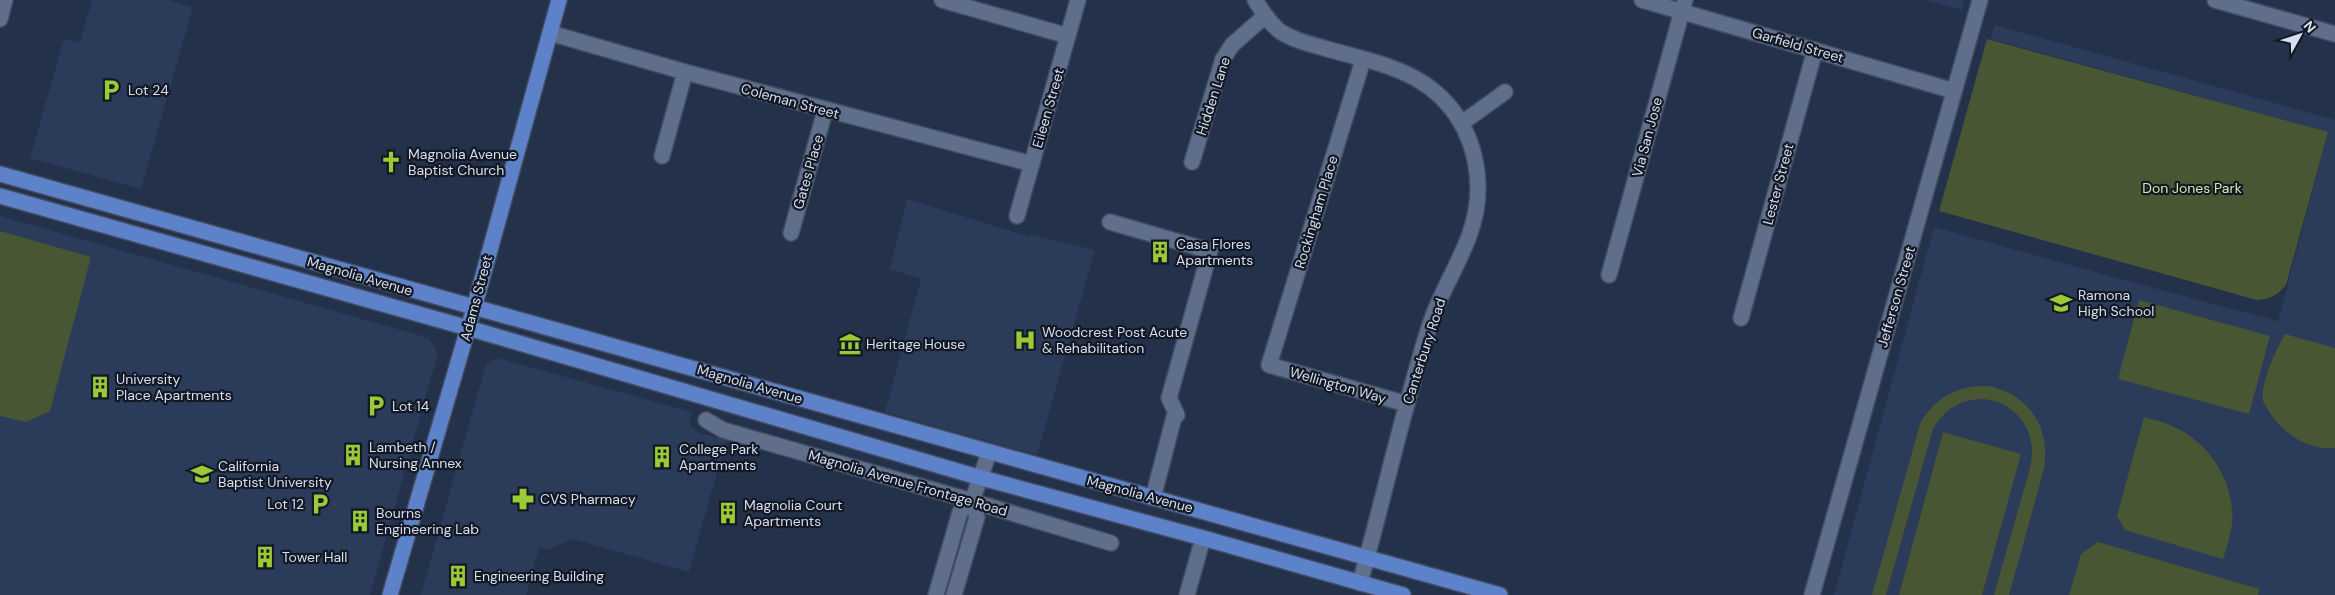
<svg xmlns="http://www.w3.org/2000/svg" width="2335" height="595" viewBox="0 0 2335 595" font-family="'DM Sans',sans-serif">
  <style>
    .built { fill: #2b3b5a }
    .green { fill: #485634 }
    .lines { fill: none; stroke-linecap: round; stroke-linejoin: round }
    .minor-casing { stroke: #414c61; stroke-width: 18 }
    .major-casing { stroke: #414c61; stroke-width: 18 }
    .minor { stroke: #5f6e8b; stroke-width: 15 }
    .major { stroke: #5e82c9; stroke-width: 15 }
    .labels { text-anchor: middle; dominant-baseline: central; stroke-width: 4.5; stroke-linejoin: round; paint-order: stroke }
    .street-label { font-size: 14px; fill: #d6dfef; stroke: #131924 }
    .poi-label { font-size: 14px; fill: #d6dfef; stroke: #131924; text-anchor: start }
    .park-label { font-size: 14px; fill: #d2edac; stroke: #131924 }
  </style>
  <rect width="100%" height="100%" fill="#24314a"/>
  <g class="built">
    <polygon points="92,0 168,0 193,7 141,189 30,158 64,39 80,43"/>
    <polygon points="1925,0 1964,0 1962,10"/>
    <polygon points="1995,25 2335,120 2335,595 1834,595 1934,227 2131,282 2278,321 2328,132 1991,39"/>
    <polygon points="907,199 1030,237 1030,234 1095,250 1037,455 885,412 921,279 890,269"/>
    <polygon points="0,216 429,338 438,353 370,595 0,595"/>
    <polygon points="497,358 692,412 690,420 691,427 697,432 726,440 689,572 573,539 548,550 539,548 526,595 421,595 486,364"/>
  </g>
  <g class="green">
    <path d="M1987 39 2328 132 2286 285C2277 295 2271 299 2257 300L1939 211Z"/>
    <polygon points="0,231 91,257 50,411 26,422 0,416"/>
    <polygon points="2139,300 2270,336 2249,414 2118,379"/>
    <path d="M2285 334 2335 348V448C2308 451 2282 433 2268 410 2267 407 2263 403 2263 400 2260 383 2277 348 2285 334Z"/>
    <path d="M1988 386C2029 394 2051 428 2044 469L2009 595H1994C2003 563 2012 531 2021 500 2025 483 2033 465 2032 448 2030 421 2008 400 1982 399 1960 399 1943 411 1933 429L1886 595H1872L1920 424C1935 397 1958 385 1988 386Z"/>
    <path d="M2144 417C2154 420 2165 422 2174 427 2206 441 2229 474 2232 509 2234 526 2228 543 2223 559L2125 530 2117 516Z"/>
    <polygon points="1943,432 2021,454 1982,595 1899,595"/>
    <polygon points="2098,542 2259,589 2258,595 2069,595 2081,554"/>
  </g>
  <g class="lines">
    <g class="minor-casing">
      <g id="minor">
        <polyline points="942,0 1068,36"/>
        <path d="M1255 0C1262 11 1270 24 1281 32 1294 40 1309 44 1324 48 1357 58 1394 64 1423 83 1460 107 1478 147 1478 189 1478 240 1445 278 1430 324 1403 409 1384 497 1360 583"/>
        <polyline points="1642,0 1954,91"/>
        <polyline points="2215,0 2335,34"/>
        <polyline points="0,19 5,0"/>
        <polyline points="550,33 685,72 1032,164"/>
        <polyline points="1363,60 1269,365 1407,404"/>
        <polyline points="1462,123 1505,92"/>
        <polyline points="662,156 685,72"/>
        <polyline points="1192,162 1223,59 1232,45 1265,16"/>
        <polyline points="1017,216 1078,0"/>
        <polyline points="1110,222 1210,251 1169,398 1177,415 1174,417 1153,498"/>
        <polyline points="791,233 825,111"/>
        <polyline points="1609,275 1685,0"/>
        <polyline points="1741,318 1815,50"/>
        <polyline points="706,420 723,430 965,499 1111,543"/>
        <polyline points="936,595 960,512 972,501 989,453"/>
        <polyline points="954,595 977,517 972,501"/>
        <polyline points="1187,595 1203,538"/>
        <polyline points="1812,595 1980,0"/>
      </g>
    </g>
    <g class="major-casing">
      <g id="major">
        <polyline points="0,174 1500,595"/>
        <polyline points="0,196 468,328 971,475 1203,538 1403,595"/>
        <polyline points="390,595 474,308 559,0"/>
      </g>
    </g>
    <use href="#minor" class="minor"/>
    <use href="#major" class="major"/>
  </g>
  <defs>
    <g id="parking-bare" transform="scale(1.725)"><path d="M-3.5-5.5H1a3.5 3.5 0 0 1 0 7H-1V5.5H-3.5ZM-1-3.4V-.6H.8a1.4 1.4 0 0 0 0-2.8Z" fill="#9acb35" stroke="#131924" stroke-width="2.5" paint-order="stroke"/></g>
    <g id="church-bare" transform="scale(1.725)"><path d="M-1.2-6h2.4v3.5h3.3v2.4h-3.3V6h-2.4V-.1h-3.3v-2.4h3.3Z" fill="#9acb35" stroke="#131924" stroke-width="2.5" paint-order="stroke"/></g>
    <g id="building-bare" transform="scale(1.725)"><path d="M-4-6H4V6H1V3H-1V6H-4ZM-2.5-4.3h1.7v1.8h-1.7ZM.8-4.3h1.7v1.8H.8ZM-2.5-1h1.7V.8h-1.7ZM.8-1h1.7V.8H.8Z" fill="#9acb35" stroke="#131924" stroke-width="2.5" paint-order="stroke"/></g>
    <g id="school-bare" transform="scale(1.725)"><path d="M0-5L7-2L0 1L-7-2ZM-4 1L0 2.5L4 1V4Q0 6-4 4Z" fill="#9acb35" stroke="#131924" stroke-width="2.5" paint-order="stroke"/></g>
    <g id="hospital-bare" transform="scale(1.725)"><path d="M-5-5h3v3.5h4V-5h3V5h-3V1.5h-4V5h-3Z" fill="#9acb35" stroke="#131924" stroke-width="2.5" paint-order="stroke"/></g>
    <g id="museum-bare" transform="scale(1.725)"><path d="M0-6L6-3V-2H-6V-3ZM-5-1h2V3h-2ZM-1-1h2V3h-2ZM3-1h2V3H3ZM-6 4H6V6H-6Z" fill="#9acb35" stroke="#131924" stroke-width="2.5" paint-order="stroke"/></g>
    <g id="university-bare" transform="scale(1.725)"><path d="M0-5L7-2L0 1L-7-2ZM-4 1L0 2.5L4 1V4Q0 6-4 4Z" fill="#9acb35" stroke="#131924" stroke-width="2.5" paint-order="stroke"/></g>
    <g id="pharmacy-bare" transform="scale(1.725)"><path d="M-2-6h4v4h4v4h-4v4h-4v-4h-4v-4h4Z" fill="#9acb35" stroke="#131924" stroke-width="2.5" paint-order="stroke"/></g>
  </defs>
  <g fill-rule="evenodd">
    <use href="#parking-bare" x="111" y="90"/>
    <use href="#church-bare" x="391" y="162"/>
    <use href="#building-bare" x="1160" y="252"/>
    <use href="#school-bare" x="2061" y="303"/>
    <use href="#hospital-bare" x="1025" y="340"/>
    <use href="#museum-bare" x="850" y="344"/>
    <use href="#building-bare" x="100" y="387"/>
    <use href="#parking-bare" x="376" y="406"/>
    <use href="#building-bare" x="353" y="455"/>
    <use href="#building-bare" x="662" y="457"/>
    <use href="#university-bare" x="202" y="474"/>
    <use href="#pharmacy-bare" x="523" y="499"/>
    <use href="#parking-bare" x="320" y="504"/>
    <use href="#building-bare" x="728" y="513"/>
    <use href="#building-bare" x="360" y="521"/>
    <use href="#building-bare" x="265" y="557"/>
    <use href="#building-bare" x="458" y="576"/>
  </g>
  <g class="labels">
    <g class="street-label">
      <text transform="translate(1798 45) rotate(16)">Garfield Street</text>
      <text transform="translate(1213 96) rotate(-72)">Hidden Lane</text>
      <text transform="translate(790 101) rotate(15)">Coleman Street</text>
      <text transform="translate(1048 108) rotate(-74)">Eileen Street</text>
      <text transform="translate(1647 137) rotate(-75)">Via San Jose</text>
      <text transform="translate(808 172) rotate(-74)">Gates Place</text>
      <text transform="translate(1778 184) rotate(-75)">Lester Street</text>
      <text transform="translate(1316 212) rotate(-73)">Rockingham Place</text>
      <text transform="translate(360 276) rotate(16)">Magnolia Avenue</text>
      <text transform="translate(1896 297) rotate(-74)">Jefferson Street</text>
      <text transform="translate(476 298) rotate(-75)">Adams Street</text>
      <text transform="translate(1424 351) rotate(-72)">Canterbury Road</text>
      <text transform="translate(750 384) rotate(16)">Magnolia Avenue</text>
      <text transform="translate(1338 385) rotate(16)">Wellington Way</text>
      <text transform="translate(908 483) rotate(16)">Magnolia Avenue Frontage Road</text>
      <text transform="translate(1140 494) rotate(15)">Magnolia Avenue</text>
    </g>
    <g class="poi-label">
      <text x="128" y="90">Lot 24</text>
      <text x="408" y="154">Magnolia Avenue<tspan x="408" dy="16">Baptist Church</tspan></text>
      <text x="1176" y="244">Casa Flores<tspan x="1176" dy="16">Apartments</tspan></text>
      <text x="2078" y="295">Ramona<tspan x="2078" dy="16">High School</tspan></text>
      <text x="1042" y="332">Woodcrest Post Acute<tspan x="1042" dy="16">&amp; Rehabilitation</tspan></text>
      <text x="866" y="344">Heritage House</text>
      <text x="116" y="379">University<tspan x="116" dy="16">Place Apartments</tspan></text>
      <text x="392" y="406">Lot 14</text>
      <text x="369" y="447">Lambeth /<tspan x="369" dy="16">Nursing Annex</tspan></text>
      <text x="679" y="449">College Park<tspan x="679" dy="16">Apartments</tspan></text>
      <text x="218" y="466">California<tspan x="218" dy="16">Baptist University</tspan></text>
      <text x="540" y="499">CVS Pharmacy</text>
      <text x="304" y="504" text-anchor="end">Lot 12</text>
      <text x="744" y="505">Magnolia Court<tspan x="744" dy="16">Apartments</tspan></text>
      <text x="376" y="513">Bourns<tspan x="376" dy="16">Engineering Lab</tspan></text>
      <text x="282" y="557">Tower Hall</text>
      <text x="474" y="576">Engineering Building</text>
    </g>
    <g class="park-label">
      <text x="2192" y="188">Don Jones Park</text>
    </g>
  </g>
  <g transform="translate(2300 35) rotate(50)" stroke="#131924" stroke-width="4" paint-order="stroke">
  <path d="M0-4L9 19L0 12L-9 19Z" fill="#d6dfef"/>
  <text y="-8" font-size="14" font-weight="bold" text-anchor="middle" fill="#d6dfef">N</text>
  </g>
</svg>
